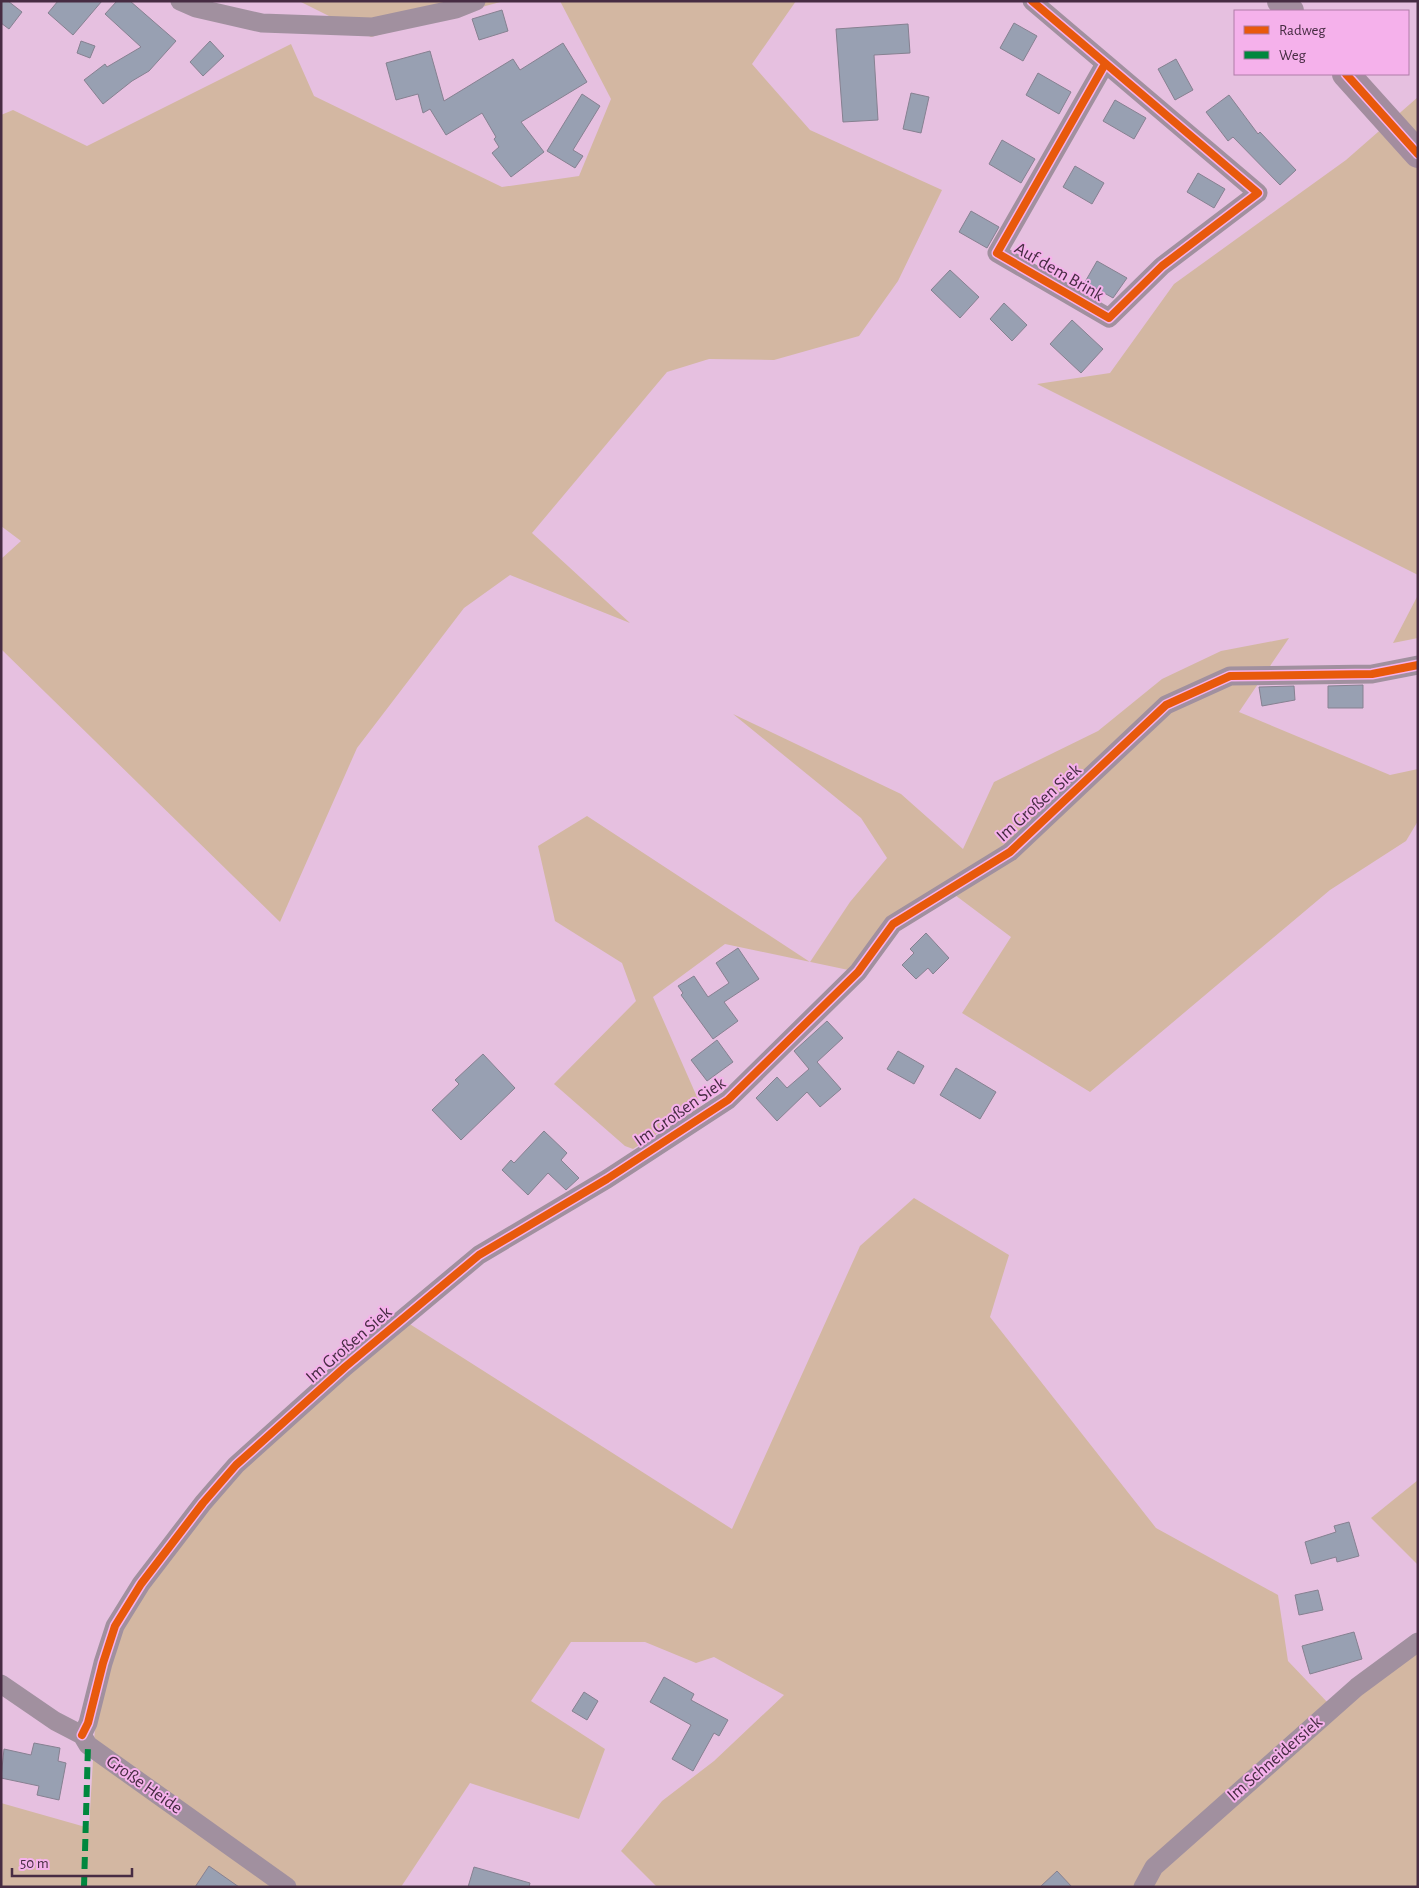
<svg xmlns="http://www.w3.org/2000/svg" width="1419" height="1888" viewBox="0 0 1419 1888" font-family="'Alegreya Sans',sans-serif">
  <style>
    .green { fill: #d3b7a2 }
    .building { fill: #98a0b2; stroke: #868191 }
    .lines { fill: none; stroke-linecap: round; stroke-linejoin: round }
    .street { stroke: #a1909f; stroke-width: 19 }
    .secondary { stroke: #a38d9f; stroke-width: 28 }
    .quiet { stroke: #00873e; stroke-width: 6; stroke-dasharray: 12 6; stroke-linecap: butt }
    .cycleway-casing { stroke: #f5b1eb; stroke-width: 11 }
    .cycleway { stroke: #e8590c; stroke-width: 8 }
    .labels { text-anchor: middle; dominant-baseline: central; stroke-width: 4; stroke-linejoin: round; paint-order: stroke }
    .street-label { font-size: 18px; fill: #472c43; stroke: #f5b1eb }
  </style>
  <rect width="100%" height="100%" fill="#e6c0e0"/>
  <g class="green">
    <polygon points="299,1 504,1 371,37"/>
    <polygon points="560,1 796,1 752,64 810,130 942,190 898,281 859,336 774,360 709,359 667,372 532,533 630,623 510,575 464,608 357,748 280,922 1,649 1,559 21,541 1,526 1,115 13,110 87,146 291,44 314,96 502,187 579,176 611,99"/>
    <polygon points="1418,97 1418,575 1037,384 1110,373 1174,284 1346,160"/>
    <polygon points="1418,595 1418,638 1393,643"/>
    <polygon points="1289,638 1239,712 1390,775 1418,769 1418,821 1406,841 1330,890 1090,1092 962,1013 1011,937 947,889 893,924 858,972 725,944 653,997 701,1106 633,1149 625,1146 554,1084 636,1001 622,963 555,921 538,846 587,816 810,962 850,902 887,858 861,818 733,714 901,794 963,849 994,782 1098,731 1162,679 1221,651"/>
    <polygon points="914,1198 1009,1255 990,1317 1156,1528 1278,1595 1288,1661 1328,1703 1418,1642 1418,1887 657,1887 621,1851 662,1801 714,1761 784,1695 714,1657 696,1663 645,1642 571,1642 531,1701 605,1749 579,1819 470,1783 401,1887 1,1887 1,1803 89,1828 95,1726 104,1675 133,1603 238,1469 405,1321 732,1529 860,1246"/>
    <polygon points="1418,1480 1418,1565 1371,1518"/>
  </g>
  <g class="building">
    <polygon points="1,1 8,1 22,12 9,29 1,23"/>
    <polygon points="58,1 102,1 73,35 48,13"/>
    <polygon points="117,1 130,1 176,41 149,71 132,81 103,104 84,80 105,64 107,67 141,47 105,14"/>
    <polygon points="502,10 508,31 479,40 472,19"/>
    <polygon points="1014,23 1037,36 1023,61 1000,48"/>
    <polygon points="908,24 910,53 874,55 878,120 843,122 836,29"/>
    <polygon points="81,41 95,46 90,58 77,53"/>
    <polygon points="210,41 224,56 203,76 190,62"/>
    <polygon points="563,43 587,82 521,122 544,152 511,177 492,153 499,147 494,139 496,137 482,113 446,135 430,109 423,113 418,94 396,100 386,63 430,51 444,101 513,59 520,70"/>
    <polygon points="1176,59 1193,90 1175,100 1158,69"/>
    <polygon points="1038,73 1071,92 1059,114 1026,95"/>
    <polygon points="911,93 929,97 921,133 903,129"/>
    <polygon points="582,94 600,106 573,150 583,156 575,168 547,151"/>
    <polygon points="1229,95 1258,134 1260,132 1296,170 1280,185 1233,137 1228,141 1206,112"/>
    <polygon points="1115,100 1146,118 1134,139 1103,121"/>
    <polygon points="1002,140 1035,159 1021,183 989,164"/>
    <polygon points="1075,166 1104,183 1092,204 1063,187"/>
    <polygon points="1198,173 1225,189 1214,208 1187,192"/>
    <polygon points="971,211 999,227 987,248 959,232"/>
    <polygon points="1097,261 1127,278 1113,298 1085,282"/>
    <polygon points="950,270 979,297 960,318 931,290"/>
    <polygon points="1004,303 1027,325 1012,341 990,319"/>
    <polygon points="1072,320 1103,349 1081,373 1050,344"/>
    <polygon points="1363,685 1363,708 1328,708 1328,686"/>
    <polygon points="1294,686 1295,700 1262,706 1259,687"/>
    <polygon points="926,933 949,958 933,974 928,968 916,979 902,965 914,953 910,949"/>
    <polygon points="738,948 759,979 724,1002 738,1021 713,1039 681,995 683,993 678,986 694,976 708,997 729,983 716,963"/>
    <polygon points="827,1021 843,1038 817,1062 841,1089 820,1107 807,1092 777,1121 756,1098 777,1077 787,1088 809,1069 794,1051"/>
    <polygon points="717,1040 733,1062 707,1081 691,1060"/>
    <polygon points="898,1051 924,1066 914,1084 887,1069"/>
    <polygon points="483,1054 515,1088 461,1140 432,1110 459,1084 455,1080"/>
    <polygon points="956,1068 996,1092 980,1119 940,1095"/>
    <polygon points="544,1131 567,1153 561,1160 579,1178 566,1190 548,1173 528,1195 502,1170 511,1160 514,1163"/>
    <polygon points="1349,1522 1359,1556 1337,1562 1336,1557 1311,1564 1305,1542 1336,1532 1334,1526"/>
    <polygon points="1318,1590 1323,1610 1299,1615 1295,1595"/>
    <polygon points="1354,1632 1362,1659 1310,1674 1302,1646"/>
    <polygon points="664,1677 694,1694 691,1700 728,1720 719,1736 714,1733 693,1771 672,1759 691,1725 650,1702"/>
    <polygon points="584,1692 598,1701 587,1720 572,1711"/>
    <polygon points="34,1743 60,1748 58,1761 66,1763 59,1800 37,1795 39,1786 1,1778 4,1749 31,1755"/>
    <polygon points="209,1866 239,1887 195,1887"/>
    <polygon points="474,1867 530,1883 529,1887 468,1887"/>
    <polygon points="1057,1871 1072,1887 1040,1887"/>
  </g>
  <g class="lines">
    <g class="street">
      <polyline points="180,1 196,8 262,23 372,27 456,9 476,1"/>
      <polyline points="1032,1 1258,193 1162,266 1109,318 997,253 1105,64"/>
      <polyline points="1,1684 55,1721 82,1735 88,1745 287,1887"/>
      <polyline points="82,1735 88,1723 103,1663 115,1626 141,1584 203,1503 236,1465 345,1367 479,1255 607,1179 728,1100 858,972 893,924 1010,852 1166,705 1230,676 1372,674 1418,665"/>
      <polyline points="1143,1887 1154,1867 1357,1687 1418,1642"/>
    </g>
    <g class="secondary">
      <polyline points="1281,1 1290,11"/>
      <polyline points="1346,74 1418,154"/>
    </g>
    <polyline class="quiet" points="84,1887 88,1745"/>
    <g class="cycleway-casing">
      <g id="cycleway">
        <polyline points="1032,1 1258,193 1162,266 1109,318 997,253 1105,64"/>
        <polyline points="1346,74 1418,154"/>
        <polyline points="82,1735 88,1723 103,1663 115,1626 141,1584 203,1503 236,1465 345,1367 479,1255 607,1179 728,1100 858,972 893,924 1010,852 1166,705 1230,676 1372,674 1418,665"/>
      </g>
    </g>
    <use href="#cycleway" class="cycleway"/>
  </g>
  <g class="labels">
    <g class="street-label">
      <text transform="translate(1059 272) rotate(30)">Auf dem Brink</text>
      <text transform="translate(1039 803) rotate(-42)">Im Großen Siek</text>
      <text transform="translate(680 1112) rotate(-35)">Im Großen Siek</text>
      <text transform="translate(349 1345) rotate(-41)">Im Großen Siek</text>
      <text transform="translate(1275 1759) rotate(-41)">Im Schneidersiek</text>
      <text transform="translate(144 1785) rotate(35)">Große Heide</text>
    </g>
  </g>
  <rect width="1419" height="1888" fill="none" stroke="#472c43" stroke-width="5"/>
  <rect x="1234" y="10" width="175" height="65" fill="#f5b1eb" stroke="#af7ca8"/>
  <rect x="1244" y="26" width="25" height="8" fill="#e8590c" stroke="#af7ca8"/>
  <text x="1279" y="35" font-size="15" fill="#472c43">Radweg</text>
  <rect x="1244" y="51" width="25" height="8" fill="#00873e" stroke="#af7ca8"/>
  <text x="1279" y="60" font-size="15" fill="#472c43">Weg</text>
  <path d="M12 1868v8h120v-8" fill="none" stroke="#472c43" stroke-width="2.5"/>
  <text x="20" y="1868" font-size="15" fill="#472c43" stroke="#f5b1eb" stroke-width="4" paint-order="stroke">50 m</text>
</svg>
